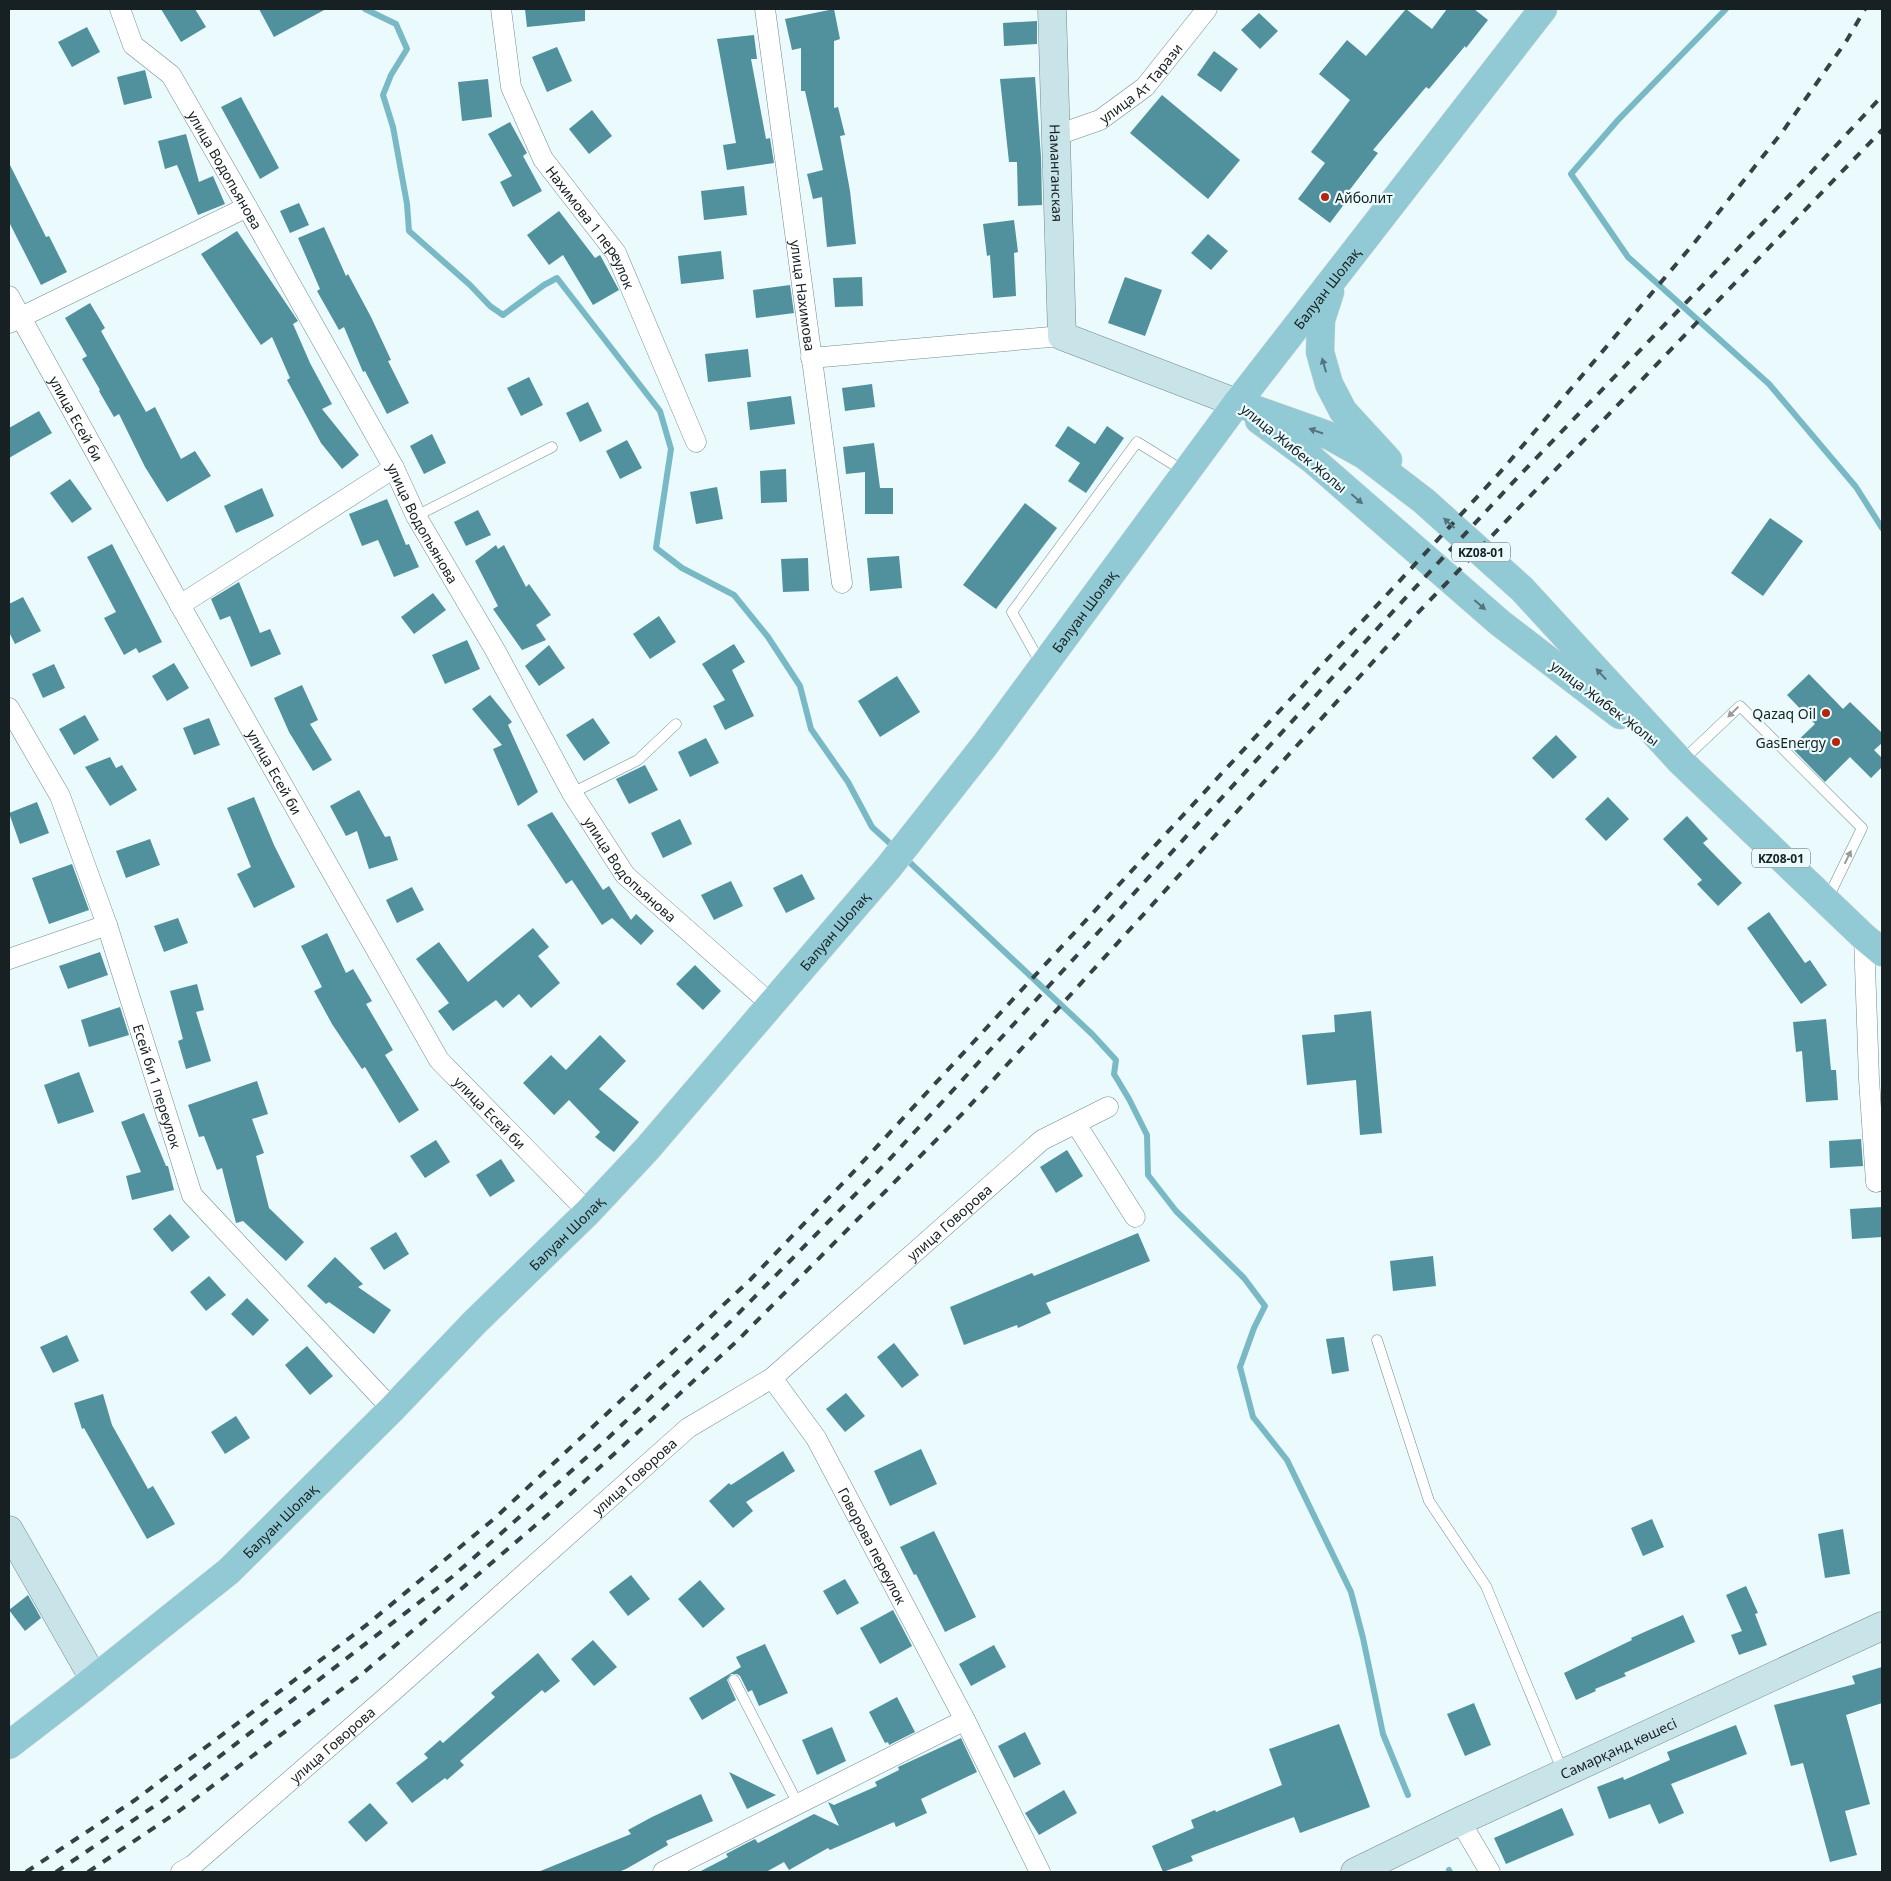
<svg xmlns="http://www.w3.org/2000/svg" width="1891" height="1881" viewBox="0 0 1891 1881" font-family="'Noto Sans',sans-serif">
  <style>
    .lines { fill: none; stroke-linecap: round; stroke-linejoin: round }
    .stream { stroke: #79b9c6; stroke-width: 6 }
    .building { fill: #51909d }
    .lane-casing { stroke: #728b90; stroke-width: 11 }
    .street-casing { stroke: #728b90; stroke-width: 21 }
    .secondary-casing { stroke: #728b90; stroke-width: 29 }
    .primary-casing { stroke: #d5d7d7; stroke-width: 29 }
    .lane { stroke: #fff; stroke-width: 10 }
    .street { stroke: #fff; stroke-width: 20 }
    .secondary { stroke: #c8e4e9; stroke-width: 28 }
    .primary { stroke: #91c9d4; stroke-width: 28 }
    .rail { stroke: #364143; stroke-width: 4; stroke-dasharray: 9 9; stroke-linecap: butt }
    .oneway { fill: #54757c }
    .oneway2 { fill: #979b9c }
    .poi-dot { fill: #b3260c; stroke: #eafafd; stroke-width: 2 }
    .labels { text-anchor: middle; dominant-baseline: central; stroke-width: 4.5; stroke-linejoin: round; paint-order: stroke }
    .shield { fill: #eafafd; stroke: #566264; stroke-width: 1 }
    .shield-label { font-size: 12px; font-weight: bold; fill: #172123 }
    .street-label { font-size: 14px; fill: #172123; stroke: #eafafd }
    .poi-label { font-size: 14px; fill: #172123; stroke: #eafafd; text-anchor: end }
  </style>
  <rect width="100%" height="100%" fill="#eafafd"/>
  <g class="lines">
    <g class="stream">
      <polyline points="365,9 396,24 407,49 391,75 383,95 393,127 407,204 409,231 470,285 490,306 503,315 544,285 557,278 660,411 671,449 656,548 682,568 734,595 768,637 800,686 811,729 848,782 872,827 895,848"/>
      <polyline points="1726,9 1618,120 1571,174 1628,257 1769,384 1856,487 1882,528"/>
      <polyline points="904,857 1092,1034 1116,1060 1114,1074 1129,1099 1147,1135 1148,1175 1176,1211 1244,1278 1265,1306 1254,1328 1240,1367 1253,1417 1287,1460 1351,1592 1363,1638 1383,1734 1408,1795"/>
      <polyline points="1449,1870 1450,1872"/>
    </g>
  </g>
  <g class="building">
    <polygon points="161,9 195,9 206,27 181,42"/>
    <polygon points="259,9 326,9 274,37"/>
    <polygon points="525,9 585,9 585,21 527,27"/>
    <polygon points="834,9 840,39 834,41 834,108 838,107 845,135 840,136 850,191 856,244 827,247 822,197 813,199 807,174 823,170 805,91 801,91 801,48 792,50 785,19"/>
    <polygon points="1406,9 1432,29 1447,9 1474,9 1488,20 1466,48 1465,46 1429,89 1426,87 1373,150 1378,153 1348,192 1351,195 1330,223 1298,199 1325,163 1311,152 1350,100 1319,74 1347,40 1366,56"/>
    <polygon points="1259,13 1278,31 1260,49 1241,30"/>
    <polygon points="1037,21 1037,44 1004,46 1003,23"/>
    <polygon points="87,27 100,52 72,67 58,42"/>
    <polygon points="754,35 757,59 751,59 766,139 770,138 774,163 727,170 723,145 736,143 717,39"/>
    <polygon points="557,47 572,81 547,92 532,57"/>
    <polygon points="1214,51 1238,69 1221,92 1197,75"/>
    <polygon points="145,70 152,98 124,105 117,77"/>
    <polygon points="1035,77 1041,157 1042,205 1018,206 1017,162 1009,162 1000,79"/>
    <polygon points="488,79 492,117 462,121 458,82"/>
    <polygon points="1162,95 1240,160 1208,199 1130,133"/>
    <polygon points="241,97 279,168 260,179 221,107"/>
    <polygon points="592,110 612,136 589,154 569,129"/>
    <polygon points="510,122 527,153 523,156 542,191 513,207 500,182 512,176 488,134"/>
    <polygon points="186,134 199,182 213,176 225,204 198,215 177,165 165,169 158,141"/>
    <polygon points="9,163 46,237 49,236 67,272 41,285 9,222"/>
    <polygon points="744,186 747,215 704,220 701,191"/>
    <polygon points="299,203 309,225 290,233 280,211"/>
    <polygon points="559,211 595,258 600,255 619,290 593,305 563,255 549,265 527,235"/>
    <polygon points="1014,220 1018,252 1014,253 1016,296 993,298 990,255 987,256 983,224"/>
    <polygon points="324,227 346,276 348,274 371,317 391,360 388,361 409,403 387,414 365,371 363,372 344,327 339,330 317,291 320,289 298,238"/>
    <polygon points="237,231 298,321 293,324 310,363 332,404 322,409 359,455 342,469 321,443 287,380 290,378 272,337 261,345 201,254"/>
    <polygon points="1208,234 1228,251 1211,270 1191,253"/>
    <polygon points="721,251 724,279 681,284 678,256"/>
    <polygon points="862,277 863,306 835,307 833,278"/>
    <polygon points="1125,277 1162,290 1145,336 1108,323"/>
    <polygon points="790,285 794,313 756,318 753,290"/>
    <polygon points="90,303 105,328 101,331 146,412 155,407 181,459 195,451 211,476 167,502 145,467 119,414 114,417 99,391 100,390 82,359 87,356 65,318"/>
    <polygon points="748,349 751,377 708,382 705,354"/>
    <polygon points="529,377 543,405 521,416 507,388"/>
    <polygon points="872,384 875,407 845,411 842,388"/>
    <polygon points="791,396 795,424 750,430 747,402"/>
    <polygon points="588,402 602,431 580,442 566,413"/>
    <polygon points="39,411 52,433 9,458 9,428"/>
    <polygon points="1068,426 1095,444 1107,426 1124,438 1086,493 1068,481 1080,463 1055,446"/>
    <polygon points="432,434 446,463 424,474 410,446"/>
    <polygon points="627,440 642,468 620,479 606,451"/>
    <polygon points="874,443 880,488 893,488 893,514 865,514 865,472 846,474 843,447"/>
    <polygon points="786,469 787,502 761,503 760,471"/>
    <polygon points="70,479 92,509 72,523 50,493"/>
    <polygon points="717,487 723,519 696,524 690,492"/>
    <polygon points="262,488 274,516 236,533 224,506"/>
    <polygon points="387,499 406,545 409,544 419,567 394,577 378,540 362,546 349,514"/>
    <polygon points="1025,503 1057,528 996,609 963,585"/>
    <polygon points="478,510 491,535 466,546 454,522"/>
    <polygon points="1770,518 1803,541 1763,596 1731,573"/>
    <polygon points="112,544 162,642 139,653 136,648 124,655 104,618 116,612 87,557"/>
    <polygon points="496,545 498,549 504,545 526,587 529,584 551,615 536,625 546,640 522,650 493,609 498,606 475,561"/>
    <polygon points="899,556 902,588 870,591 867,558"/>
    <polygon points="808,558 809,591 783,592 781,559"/>
    <polygon points="239,582 260,633 270,629 281,654 251,667 230,616 220,620 211,599"/>
    <polygon points="433,593 446,610 414,634 401,617"/>
    <polygon points="23,597 41,631 15,644 9,632 9,604"/>
    <polygon points="659,616 676,642 650,659 633,634"/>
    <polygon points="467,640 480,669 445,684 432,655"/>
    <polygon points="734,644 745,662 732,670 754,716 725,730 713,706 725,700 702,664"/>
    <polygon points="549,645 565,668 539,686 525,666"/>
    <polygon points="174,663 189,688 167,701 152,676"/>
    <polygon points="54,664 65,688 43,698 32,674"/>
    <polygon points="1809,674 1843,709 1850,702 1882,733 1882,743 1874,750 1882,758 1882,767 1871,778 1850,757 1825,782 1791,747 1815,724 1787,695"/>
    <polygon points="897,676 920,712 880,737 858,701"/>
    <polygon points="302,685 318,720 310,724 332,760 313,771 289,732 274,698"/>
    <polygon points="490,695 512,722 508,725 538,792 518,806 493,749 502,745 472,709"/>
    <polygon points="85,715 99,740 74,755 59,729"/>
    <polygon points="209,718 220,745 194,755 183,728"/>
    <polygon points="593,718 610,743 584,761 566,735"/>
    <polygon points="1556,735 1577,757 1553,779 1532,758"/>
    <polygon points="706,738 719,763 690,777 678,752"/>
    <polygon points="110,757 116,768 122,765 137,790 110,806 85,767"/>
    <polygon points="645,765 658,790 629,804 616,779"/>
    <polygon points="359,790 385,837 390,836 398,860 369,869 357,831 346,836 330,806"/>
    <polygon points="254,797 274,845 295,887 254,908 237,874 251,867 227,808"/>
    <polygon points="1608,797 1629,819 1606,841 1585,819"/>
    <polygon points="37,802 49,833 20,844 9,813"/>
    <polygon points="552,812 603,890 609,886 631,920 636,914 654,931 641,945 612,918 602,925 572,880 566,884 527,825"/>
    <polygon points="1687,816 1708,839 1703,843 1742,883 1718,906 1697,884 1702,880 1663,839"/>
    <polygon points="680,819 692,844 663,858 651,833"/>
    <polygon points="150,839 160,865 126,878 116,851"/>
    <polygon points="72,864 89,910 49,924 32,878"/>
    <polygon points="802,874 815,899 786,913 773,888"/>
    <polygon points="731,881 743,906 714,920 701,895"/>
    <polygon points="412,887 424,910 397,923 386,900"/>
    <polygon points="1769,912 1805,963 1810,960 1827,985 1801,1004 1747,928"/>
    <polygon points="178,918 188,943 164,952 154,926"/>
    <polygon points="533,928 549,947 538,956 560,983 531,1008 519,994 503,1008 496,1000 453,1031 438,1011 449,1003 416,959 439,942 468,982"/>
    <polygon points="327,933 346,973 353,969 372,1001 366,1004 393,1050 385,1055 419,1110 399,1123 365,1067 362,1069 332,1024 314,991 322,987 301,946"/>
    <polygon points="100,952 108,975 68,989 59,966"/>
    <polygon points="695,965 721,991 703,1010 676,984"/>
    <polygon points="197,984 204,1010 196,1012 211,1061 186,1069 178,1041 183,1039 170,991"/>
    <polygon points="120,1007 129,1035 89,1047 81,1020"/>
    <polygon points="1371,1011 1382,1133 1360,1135 1356,1080 1307,1085 1302,1035 1335,1032 1334,1015"/>
    <polygon points="1826,1019 1831,1070 1836,1070 1838,1100 1806,1102 1802,1051 1796,1052 1793,1022"/>
    <polygon points="600,1035 626,1061 599,1089 639,1122 614,1152 595,1137 600,1132 569,1100 554,1115 523,1083 551,1055 566,1070"/>
    <polygon points="79,1072 94,1112 58,1124 44,1085"/>
    <polygon points="257,1081 268,1114 252,1119 264,1153 256,1156 269,1208 304,1242 286,1261 243,1221 236,1223 222,1168 217,1170 204,1136 199,1137 188,1105"/>
    <polygon points="144,1113 166,1166 168,1166 174,1190 132,1200 126,1176 141,1172 121,1122"/>
    <polygon points="1861,1139 1863,1166 1830,1168 1829,1141"/>
    <polygon points="436,1140 450,1162 425,1178 410,1156"/>
    <polygon points="1067,1150 1083,1176 1056,1193 1040,1167"/>
    <polygon points="501,1159 515,1181 490,1197 476,1175"/>
    <polygon points="1882,1207 1882,1237 1852,1239 1850,1209"/>
    <polygon points="170,1214 190,1237 172,1252 153,1229"/>
    <polygon points="396,1232 409,1254 384,1270 370,1248"/>
    <polygon points="1138,1233 1150,1261 1046,1303 1051,1313 1018,1328 1017,1325 964,1345 950,1307 1032,1273 1034,1276"/>
    <polygon points="1433,1256 1436,1286 1393,1291 1390,1261"/>
    <polygon points="335,1257 363,1284 358,1287 391,1310 374,1334 329,1302 326,1304 307,1286"/>
    <polygon points="209,1276 226,1295 206,1311 190,1292"/>
    <polygon points="247,1298 269,1320 253,1336 231,1314"/>
    <polygon points="67,1335 79,1361 53,1373 40,1347"/>
    <polygon points="1344,1337 1349,1371 1332,1374 1326,1339"/>
    <polygon points="894,1343 919,1375 902,1388 877,1357"/>
    <polygon points="307,1346 333,1376 310,1395 285,1365"/>
    <polygon points="846,1393 865,1416 845,1432 826,1409"/>
    <polygon points="103,1394 112,1425 148,1489 153,1486 175,1524 147,1539 84,1428 82,1429 74,1403"/>
    <polygon points="236,1416 250,1438 225,1454 211,1432"/>
    <polygon points="921,1449 937,1484 890,1506 874,1471"/>
    <polygon points="783,1451 795,1471 746,1502 753,1511 733,1528 709,1501 729,1483 731,1485"/>
    <polygon points="1652,1519 1664,1547 1643,1556 1631,1528"/>
    <polygon points="1843,1529 1850,1574 1825,1578 1818,1534"/>
    <polygon points="934,1531 976,1617 945,1632 916,1574 914,1575 900,1547"/>
    <polygon points="631,1575 650,1599 628,1616 609,1592"/>
    <polygon points="845,1579 859,1603 837,1615 823,1591"/>
    <polygon points="700,1580 725,1609 703,1628 678,1599"/>
    <polygon points="1746,1586 1758,1613 1755,1614 1767,1645 1739,1655 1731,1635 1742,1631 1726,1595"/>
    <polygon points="28,1595 41,1618 25,1631 9,1610"/>
    <polygon points="893,1610 912,1646 880,1664 860,1628"/>
    <polygon points="1683,1615 1695,1642 1624,1673 1626,1676 1595,1689 1596,1691 1576,1700 1564,1673 1632,1640 1631,1638"/>
    <polygon points="593,1640 617,1667 594,1686 571,1659"/>
    <polygon points="765,1644 788,1693 759,1706 752,1690 748,1692 740,1676 737,1674 731,1674 727,1680 736,1700 702,1720 689,1698 741,1667 736,1657"/>
    <polygon points="994,1645 1006,1667 971,1686 959,1664"/>
    <polygon points="538,1653 560,1681 545,1693 542,1690 460,1761 464,1765 447,1780 445,1778 412,1803 396,1783 428,1758 424,1754 440,1740 443,1743 495,1697 491,1693"/>
    <polygon points="1882,1667 1882,1703 1846,1715 1870,1804 1845,1811 1857,1855 1830,1862 1803,1763 1791,1766 1774,1705 1855,1684 1852,1676"/>
    <polygon points="897,1697 915,1732 889,1745 888,1742 885,1743 869,1712"/>
    <polygon points="1474,1703 1491,1745 1465,1756 1447,1714"/>
    <polygon points="1339,1724 1370,1807 1300,1833 1294,1817 1191,1856 1193,1861 1163,1872 1152,1846 1194,1828 1191,1820 1215,1810 1216,1812 1282,1785 1269,1749"/>
    <polygon points="1736,1725 1747,1754 1671,1784 1684,1813 1659,1824 1650,1804 1609,1819 1597,1787 1623,1777 1624,1780 1670,1760 1667,1752"/>
    <polygon points="832,1727 846,1761 817,1775 802,1740"/>
    <polygon points="1025,1732 1041,1764 1014,1778 998,1746"/>
    <polygon points="961,1738 977,1772 921,1799 927,1813 896,1827 894,1822 830,1850 828,1848 789,1870 784,1862 766,1872 699,1872 728,1857 726,1854 743,1845 755,1839 758,1843 814,1814 839,1826 828,1802 834,1805 877,1786 875,1782 899,1770 898,1767"/>
    <polygon points="729,1772 776,1795 747,1809"/>
    <polygon points="1064,1790 1077,1813 1039,1835 1025,1813"/>
    <polygon points="701,1794 713,1821 666,1841 668,1845 626,1869 618,1872 538,1872 631,1834 628,1830 652,1817"/>
    <polygon points="370,1803 388,1823 366,1842 348,1822"/>
    <polygon points="1562,1808 1574,1835 1506,1864 1494,1838"/>
  </g>
  <g class="lines">
    <g class="lane-casing">
      <g id="lane">
        <polyline points="416,516 552,447"/>
        <polyline points="1041,664 1012,612 1137,442 1184,471"/>
        <polyline points="1682,761 1740,706 1862,828 1827,900"/>
        <polyline points="572,793 638,760 676,724"/>
        <polyline points="1377,1340 1429,1501 1486,1586 1563,1772"/>
        <polyline points="734,1680 798,1804"/>
      </g>
    </g>
    <g class="street-casing">
      <g id="street">
        <path id="s1" d="M120 9 133 45 171 75 247 207 394 468 416 516 495 650 572 793 625 875 772 1005"/>
        <path id="s2" d="M501 9 511 87 543 159 616 253 696 442"/>
        <path id="s3" d="M765 9 842 583"/>
        <path id="s4" d="M1057 135 1100 120 1145 87 1207 9"/>
        <path id="s5" d="M9 296 180 605 439 1060 588 1212"/>
        <polyline points="9,323 247,207"/>
        <polyline points="811,358 1062,336"/>
        <polyline points="180,605 394,468"/>
        <path id="s6" d="M9 708 60 796 107 925 192 1195 392 1409"/>
        <polyline points="1864,937 1869,1079 1876,1182"/>
        <polyline points="9,959 107,925"/>
        <polyline points="1076,1124 1135,1217"/>
        <path id="s7" d="M772 1378 816 1438 965 1720 1040 1872"/>
        <polyline points="1460,1821 1490,1872"/>
        <path id="s8" d="M181 1872 193 1865 391 1693 688 1428 772 1378 1042 1140 1108 1107"/>
        <polyline points="663,1872 965,1720"/>
      </g>
    </g>
    <g class="secondary-casing">
      <g id="secondary">
        <path id="s9" d="M1052 9 1062 336 1237 403"/>
        <polyline points="9,1530 94,1679"/>
        <path id="s10" d="M1355 1872 1460 1821 1882 1626"/>
      </g>
    </g>
    <g class="primary-casing">
      <g id="primary">
        <polyline points="1330,292 1321,320 1320,352 1329,384 1343,411 1388,460"/>
        <polyline points="1237,403 1330,436 1364,455 1424,501 1522,589 1681,762 1864,937 1882,952"/>
        <polyline points="1259,420 1313,460 1500,623 1620,715"/>
        <path id="s11" d="M9 1745 74 1695 229 1571 392 1409 475 1322 588 1212 647 1149 888 868 985 745 1237 403 1543 9"/>
      </g>
    </g>
    <use href="#lane" class="lane"/>
    <use href="#street" class="street"/>
    <use href="#secondary" class="secondary"/>
    <use href="#primary" class="primary"/>
    <g class="rail">
      <polyline points="26,1872 135,1800 258,1708 369,1623 495,1518 750,1280 846,1180 1503,469 1695,242 1783,131 1847,40 1865,9"/>
      <polyline points="56,1872 162,1801 452,1577 606,1440 731,1321 887,1162 1399,605 1517,478 1806,178 1882,96"/>
      <polyline points="88,1872 179,1811 362,1674 551,1512 737,1341 964,1112 1411,620 1882,130"/>
    </g>
  </g>
  <defs><path id="oneway-solid" d="M-6-.8H1V-3.2L6.5 0L1 3.2V.8H-6Z" transform="scale(1.25)"/></defs>
  <g class="oneway">
    <use href="#oneway-solid" transform="translate(1324 365) rotate(-106)"/>
    <use href="#oneway-solid" transform="translate(1316 431) rotate(-161)"/>
    <use href="#oneway-solid" transform="translate(1357 499) rotate(41)"/>
    <use href="#oneway-solid" transform="translate(1449 523) rotate(-138)"/>
    <use href="#oneway-solid" transform="translate(1480 605) rotate(41)"/>
    <use href="#oneway-solid" transform="translate(1601 674) rotate(-133)"/>
  </g>
  <g class="oneway2">
    <use href="#oneway-solid" transform="translate(1733 712) rotate(136)"/>
    <use href="#oneway-solid" transform="translate(1848 857) rotate(-64)"/>
  </g>
  <g class="poi-dot">
    <circle cx="1325" cy="197" r="5"/>
    <circle cx="1826" cy="713" r="5"/>
    <circle cx="1836" cy="742" r="5"/>
  </g>
  <g class="labels">
    <g class="shield">
      <rect x="1452" y="542.5" width="58" height="19" rx="4"/>
      <rect x="1752" y="848.5" width="58" height="19" rx="4"/>
    </g>
    <g class="shield-label">
      <text x="1481" y="552">KZ08-01</text>
      <text x="1781" y="858">KZ08-01</text>
    </g>
    <g class="street-label">
      <text stroke="none"><textPath href="#s4" startOffset="101">улица Ат Тарази</textPath></text>
      <text stroke="none"><textPath href="#s1" startOffset="196">улица Водопьянова</textPath></text>
      <text stroke="none"><textPath href="#s9" startOffset="164">Наманганская</textPath></text>
      <text stroke="none"><textPath href="#s2" startOffset="241">Нахимова 1 переулок</textPath></text>
      <text stroke="none"><textPath href="#s11" startOffset="1972">Балуан Шолақ</textPath></text>
      <text stroke="none"><textPath href="#s3" startOffset="289">улица Нахимова</textPath></text>
      <text stroke="none"><textPath href="#s5" startOffset="140">улица Есей би</textPath></text>
      <text transform="translate(1294 448) rotate(39)">улица Жибек Жолы</text>
      <text stroke="none"><textPath href="#s1" startOffset="601">улица Водопьянова</textPath></text>
      <text stroke="none"><textPath href="#s11" startOffset="1568">Балуан Шолақ</textPath></text>
      <text transform="translate(1605 703) rotate(37)">улица Жибек Жолы</text>
      <text stroke="none"><textPath href="#s5" startOffset="545">улица Есей би</textPath></text>
      <text stroke="none"><textPath href="#s1" startOffset="1006">улица Водопьянова</textPath></text>
      <text stroke="none"><textPath href="#s11" startOffset="1162">Балуан Шолақ</textPath></text>
      <text stroke="none"><textPath href="#s6" startOffset="408">Есей би 1 переулок</textPath></text>
      <text stroke="none"><textPath href="#s5" startOffset="950">улица Есей би</textPath></text>
      <text stroke="none"><textPath href="#s8" startOffset="1008">улица Говорова</textPath></text>
      <text stroke="none"><textPath href="#s11" startOffset="758">Балуан Шолақ</textPath></text>
      <text stroke="none"><textPath href="#s8" startOffset="602">улица Говорова</textPath></text>
      <text stroke="none"><textPath href="#s11" startOffset="352">Балуан Шолақ</textPath></text>
      <text stroke="none"><textPath href="#s7" startOffset="196">Говорова переулок</textPath></text>
      <text stroke="none"><textPath href="#s8" startOffset="198">улица Говорова</textPath></text>
      <text stroke="none"><textPath href="#s10" startOffset="291">Самарқанд көшесі</textPath></text>
    </g>
    <g class="poi-label">
      <text x="1335" y="197" text-anchor="start">Айболит</text>
      <text x="1816" y="713">Qazaq Oil</text>
      <text x="1826" y="742">GasEnergy</text>
    </g>
  </g>
  <rect width="1891" height="1881" fill="none" stroke="#172123" stroke-width="20"/>
</svg>
